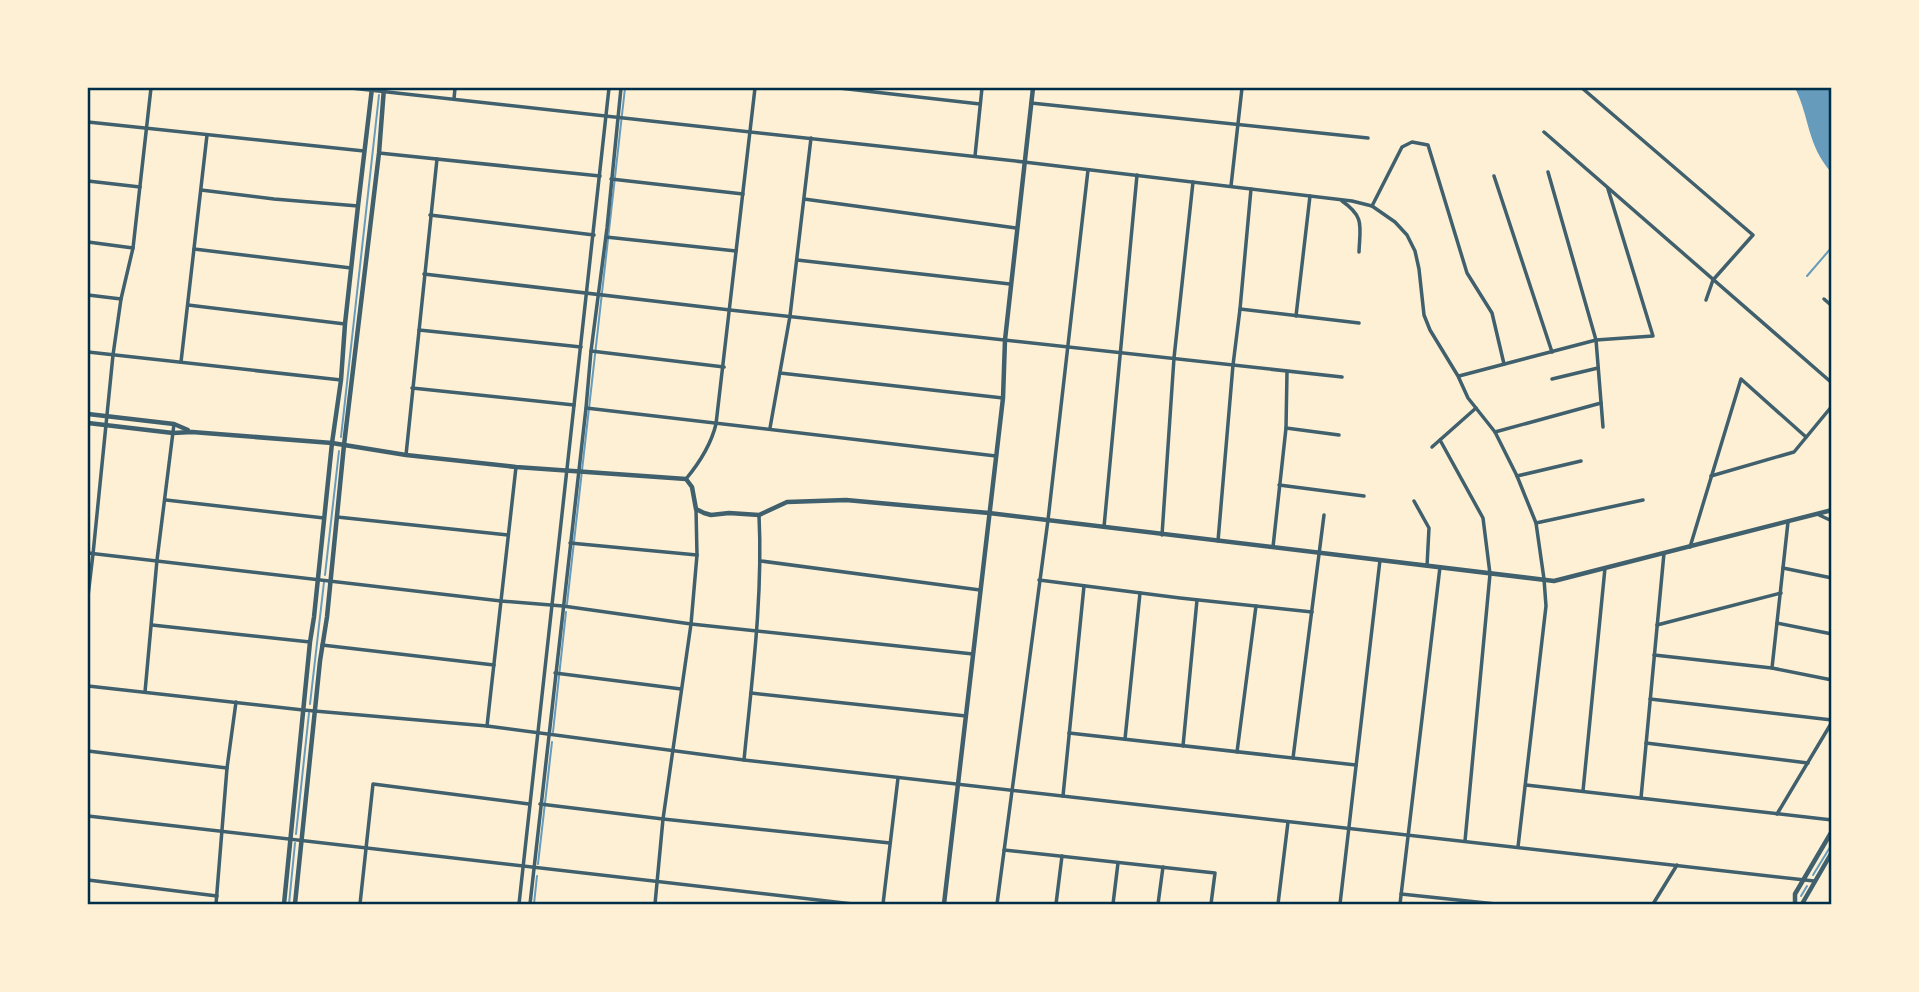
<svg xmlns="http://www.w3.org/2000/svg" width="1919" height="992" viewBox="0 0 1919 992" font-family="Helvetica,sans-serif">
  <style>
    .water { fill: #669bbc }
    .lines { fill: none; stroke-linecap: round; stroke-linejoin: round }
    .stream { stroke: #669bbc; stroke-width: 2 }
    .minor { stroke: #3f606c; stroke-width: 3.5 }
    .tertiary { stroke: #3f606c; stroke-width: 4.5 }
    .neatline { fill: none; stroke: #003049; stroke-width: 2.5 }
  </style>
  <rect width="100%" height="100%" fill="#fdf0d5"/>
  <path class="water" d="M1795 88H1831V172C1807 145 1810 118 1795 88Z"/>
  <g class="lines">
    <g class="stream">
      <polyline points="1807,276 1832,247"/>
      <polyline points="341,437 379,95"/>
      <polyline points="325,575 339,451"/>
      <polyline points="567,604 625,88"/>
      <polyline points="310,704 324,582"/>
      <polyline points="553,732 566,612"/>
      <polyline points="296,834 309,713"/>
      <polyline points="538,864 552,742"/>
      <polyline points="1813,875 1832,844"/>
      <polyline points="1801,896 1807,886"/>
      <polyline points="289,904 295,843"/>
      <polyline points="534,904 537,876"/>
    </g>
    <g class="minor">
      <polyline points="351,88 1024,162 1352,201 1372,206 1395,222 1407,235 1415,251 1419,269 1424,315 1430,330 1458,376 1468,398 1495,432 1517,476 1536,523 1544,579 1546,606 1518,847"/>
      <polyline points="839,88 980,104"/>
      <polyline points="1582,88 1753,235 1713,280 1706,300"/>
      <polyline points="454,99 455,88"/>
      <polyline points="1031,103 1368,138"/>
      <polyline points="88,122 364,151"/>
      <polyline points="1544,132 1832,383"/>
      <polyline points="379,153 600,176"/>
      <polyline points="975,156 982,88"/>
      <polyline points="1548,172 1596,340 1603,427"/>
      <polyline points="1494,176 1552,352"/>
      <polyline points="611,179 743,194"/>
      <polyline points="88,181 140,187"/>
      <polyline points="1231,186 1242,88"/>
      <polyline points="201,190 274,199 358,206"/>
      <polyline points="804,199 1016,228"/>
      <path d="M1342 201C1365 217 1360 226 1359 252"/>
      <polyline points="1372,206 1402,147 1412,142 1428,145 1467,273 1492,313 1504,364"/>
      <polyline points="430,215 594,235"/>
      <polyline points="606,237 736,251"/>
      <polyline points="88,242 133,248"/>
      <polyline points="194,249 351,268"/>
      <polyline points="797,260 1010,284"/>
      <polyline points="424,274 730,310 1342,377"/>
      <polyline points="88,295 121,299"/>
      <polyline points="1824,299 1832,306"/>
      <polyline points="188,305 345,324"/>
      <polyline points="1240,309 1359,323"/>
      <polyline points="1296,316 1310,196"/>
      <polyline points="419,330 581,347"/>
      <polyline points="591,351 724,367"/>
      <polyline points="88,352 341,380"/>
      <polyline points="181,362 207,135"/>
      <polyline points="780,373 1003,398"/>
      <polyline points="1459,376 1596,340 1653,336 1608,189"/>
      <polyline points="1552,379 1598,368"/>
      <polyline points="412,388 574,405"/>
      <polyline points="586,408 996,456"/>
      <polyline points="770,428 790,316 811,138"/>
      <polyline points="1286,428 1339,435"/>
      <polyline points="1495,432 1601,403"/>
      <polyline points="1440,440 1483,518 1490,574 1465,841"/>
      <polyline points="1432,447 1476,408"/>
      <polyline points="406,455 437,159"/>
      <polyline points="1517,476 1581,461"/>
      <polyline points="1711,476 1794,452 1832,406"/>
      <path d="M686 479C700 462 711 445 716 424L755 88"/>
      <polyline points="1279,485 1364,496"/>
      <polyline points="166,500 324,518"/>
      <polyline points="1414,501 1429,528 1427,566"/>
      <polyline points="1817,514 1832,521"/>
      <polyline points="337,517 508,535"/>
      <polyline points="1536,523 1643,500"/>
      <polyline points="1104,527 1137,175"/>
      <polyline points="1162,535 1174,358 1193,182"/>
      <polyline points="1218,541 1233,365 1240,309 1251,189"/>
      <polyline points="570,543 697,555"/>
      <polyline points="1273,547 1286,428 1287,372"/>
      <polyline points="1690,547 1741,379 1806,437"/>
      <polyline points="88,553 501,601 563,606 691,624 973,654"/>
      <polyline points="761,561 980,590"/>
      <polyline points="1783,568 1832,578"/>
      <polyline points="1039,580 1180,598 1312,612"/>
      <polyline points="88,596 93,554 113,355 121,299 133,248 151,88"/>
      <polyline points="1777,623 1832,634"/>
      <polyline points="152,625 310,642"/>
      <polyline points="1657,625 1781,593"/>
      <polyline points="322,645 494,665"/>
      <polyline points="1654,655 1772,668 1832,680"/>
      <polyline points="1772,668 1788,522"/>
      <polyline points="555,673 681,689"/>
      <polyline points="88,686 303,710 487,726 744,760 1814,881"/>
      <polyline points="145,692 157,560 174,424"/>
      <polyline points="751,693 966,716"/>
      <polyline points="1650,699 1832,720"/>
      <polyline points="487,726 516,467"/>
      <polyline points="1069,733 1356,765"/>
      <polyline points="1125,739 1140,593"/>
      <polyline points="1646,743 1808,763"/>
      <polyline points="1183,746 1197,600"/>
      <polyline points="88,751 227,768"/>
      <polyline points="1237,752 1256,606"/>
      <polyline points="1293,758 1324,515"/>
      <path d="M744 760C752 679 763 597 759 515"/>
      <polyline points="1526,785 1832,820"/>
      <polyline points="1583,791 1605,568"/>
      <polyline points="1063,796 1084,586"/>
      <polyline points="1641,798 1664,553"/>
      <polyline points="540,804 663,819 890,843"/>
      <polyline points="1777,814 1832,722"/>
      <polyline points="88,816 853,904"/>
      <polyline points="1004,850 1215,873 1211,904"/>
      <polyline points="88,880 217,896"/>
      <polyline points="1401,894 1496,904"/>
      <polyline points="216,904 227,768 236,702"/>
      <polyline points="360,904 373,784 529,804"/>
      <polyline points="519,904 609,88"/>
      <polyline points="530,904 586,408 591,351 607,228 621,88"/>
      <polyline points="655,904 663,819 691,624 697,555 696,509"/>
      <polyline points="883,904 898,778"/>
      <polyline points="997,904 1048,520 1088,170"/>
      <polyline points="1056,904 1062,856"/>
      <polyline points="1113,904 1118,863"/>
      <polyline points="1158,904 1163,867"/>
      <polyline points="1278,904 1288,822"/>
      <polyline points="1340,904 1380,560"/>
      <polyline points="1400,904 1440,567"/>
      <polyline points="1653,904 1677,865"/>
    </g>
    <g class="tertiary">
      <polyline points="88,414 174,424 188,430"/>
      <polyline points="88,423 173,433 192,432 332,443 406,455 516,467 686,479 692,487 696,509 704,513 711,515 729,513 759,515 787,502 846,500 989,513 1554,581 1832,510"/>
      <polyline points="284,904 310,642 314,617 332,443 341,380 345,324 358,206 372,88"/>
      <polyline points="295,904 320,661 327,617 344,445 379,153 384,88"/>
      <polyline points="944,904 1003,398 1005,340 1033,88"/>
      <polyline points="1795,904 1795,894 1832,831"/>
      <polyline points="1802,904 1832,852"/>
    </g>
  </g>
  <rect width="1919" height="992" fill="none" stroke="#fdf0d5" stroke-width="178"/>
  <rect x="89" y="89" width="1741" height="814" class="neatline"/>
</svg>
